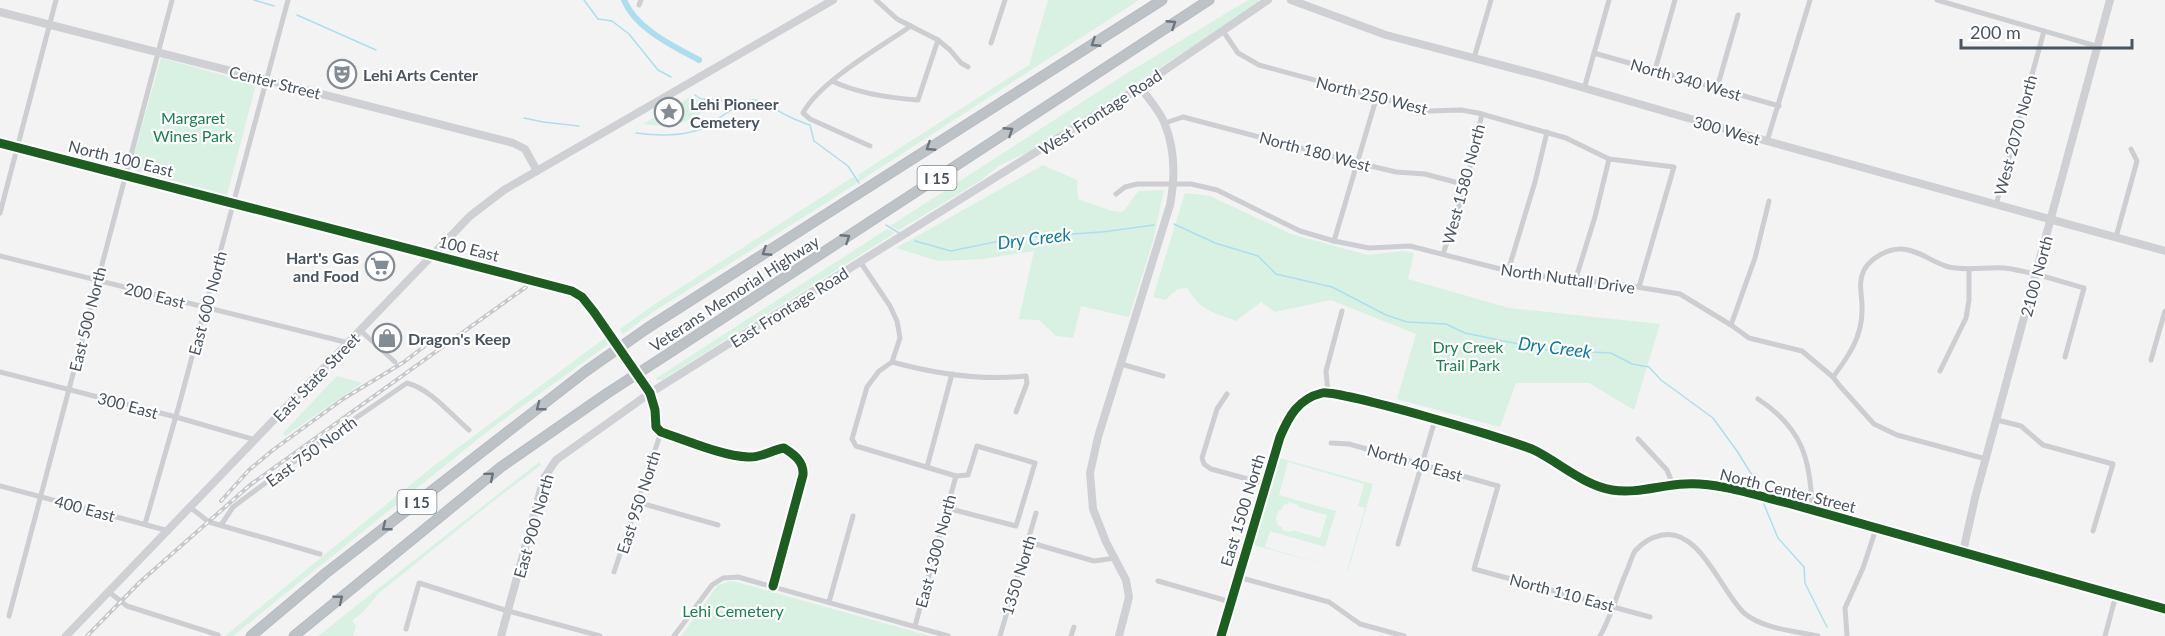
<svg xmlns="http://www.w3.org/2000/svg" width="2165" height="636" viewBox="0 0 2165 636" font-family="Lato,sans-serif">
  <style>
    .green { fill: #d8f1e2; fill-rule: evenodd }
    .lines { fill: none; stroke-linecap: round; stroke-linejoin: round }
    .stream { stroke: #aedeee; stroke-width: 1.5 }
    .canal { stroke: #aedeee; stroke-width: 6 }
    .highway-casing { stroke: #b8bcc2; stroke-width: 11 }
    .street { stroke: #ccced1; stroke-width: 5 }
    .secondary { stroke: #ced0d3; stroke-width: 8 }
    .highway { stroke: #bdc2c7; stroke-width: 9 }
    .rail-casing { stroke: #c7c8cb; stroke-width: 4 }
    .rail { stroke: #fff; stroke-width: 1.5; stroke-dasharray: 4.5; stroke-linecap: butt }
    .highway-bridge-casing { stroke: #b8bcc2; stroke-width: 11; stroke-linecap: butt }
    .highway-bridge { stroke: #bdc2c7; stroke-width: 9 }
    .cycleway-casing { stroke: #fff; stroke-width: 13 }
    .cycleway { stroke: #1b5e20; stroke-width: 9 }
    .oneway { stroke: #6c757e }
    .labels { text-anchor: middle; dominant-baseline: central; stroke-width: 4.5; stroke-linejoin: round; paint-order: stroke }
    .shield { fill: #fff; stroke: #80878f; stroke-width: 1.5 }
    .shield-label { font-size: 15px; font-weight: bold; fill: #49545f }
    .poi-label { font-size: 16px; font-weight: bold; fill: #49545f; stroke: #fff; text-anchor: start }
    .street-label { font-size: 16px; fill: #49545f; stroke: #fff }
    .park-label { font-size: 16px; fill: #188251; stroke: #fff }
    .water-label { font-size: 18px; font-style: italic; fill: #0e7b9e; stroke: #fff }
  </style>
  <rect width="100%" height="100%" fill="#f3f3f3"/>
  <g class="green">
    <polygon points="1048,0 1139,0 826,203 653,312 623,334 620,329 655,304 853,177 856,179 859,178 858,175 1029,65"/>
    <polygon points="1248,0 1258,0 1259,3 1039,147 1000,165 980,181 899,230 890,226 1124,75"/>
    <polygon points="161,58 256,84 227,195 130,169"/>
    <path d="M692 96 708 106C693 124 666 128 643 124Z"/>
    <path d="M1043 165 1077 180 1078 199 1112 211 1122 212C1130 205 1131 198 1139 191L1164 190 1153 241 1129 317 1081 306 1073 338 1056 336 1039 320 1019 319 1034 251 983 259 938 261 896 248Z"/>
    <path d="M1185 193 1210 196 1291 234 1368 255 1404 251 1414 253 1408 279 1509 308 1660 324 1634 410 1589 383H1516L1500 427 1397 399 1416 334 1331 300 1275 312 1261 302 1236 321C1215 313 1198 310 1188 288L1178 289 1165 300 1153 297Z"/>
    <polygon points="887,229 895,233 662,380 655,379"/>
    <polygon points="606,337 610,343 488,431 233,636 225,636 431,468"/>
    <polygon points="337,376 362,383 285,436 283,433"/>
    <path d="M1279 458 1373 484 1348 571 1254 545ZM1288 462 1364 484 1358 506 1365 508 1347 571 1265 547 1270 531 1325 547 1336 511 1279 495ZM1289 502 1298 505V507L1327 515 1320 538 1292 530 1291 532 1282 530V527L1278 526 1276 518 1279 510H1281L1285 504 1288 505Z"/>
    <polygon points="539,462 541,465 491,503 379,593 364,611 352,621 356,626 353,636 318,636"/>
    <polygon points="731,581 736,582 930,636 681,636 718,585"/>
  </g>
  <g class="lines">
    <g class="stream">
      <polyline points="254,0 274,6"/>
      <polyline points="584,0 598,19 612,21 629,34 658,70 671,77"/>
      <polyline points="297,15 376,50"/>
      <polyline points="695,95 701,99 743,102"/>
      <polyline points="524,118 543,122 579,126"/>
      <path d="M636 133C658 136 680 137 701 129 715 123 742 99 754 100 768 101 776 111 788 116 795 120 802 122 810 125L814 141 848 166 859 183"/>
      <polyline points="1174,224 1215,243 1258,256 1276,274 1332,287 1386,315 1407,322 1446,324 1465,333 1548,350 1611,353 1632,364 1649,367 1661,380 1713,418 1737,451 1760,488"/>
      <polyline points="886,225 899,233"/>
      <polyline points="915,241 951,251 1014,238 1102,232 1154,225"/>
      <polyline points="1763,502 1778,538 1804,567 1805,583 1827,627"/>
    </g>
    <path class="canal" d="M624 0C636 29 673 46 699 60"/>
    <g class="highway-casing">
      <g id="highway">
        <polyline points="649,327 1162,0"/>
        <polyline points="674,350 1209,0"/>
        <polyline points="251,636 326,573 586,371"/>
        <polyline points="294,636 501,467 606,394"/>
      </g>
    </g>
    <g class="street">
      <polyline points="876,0 897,19 938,40 950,50 961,63 968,67"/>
      <polyline points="1937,0 2096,46"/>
      <polyline points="639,5 641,0"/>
      <polyline points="1223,31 1238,53 1259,65 1429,111 1461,110 1478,113 1566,138 1609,159 1674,167 1639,287"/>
      <polyline points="991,43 1005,0"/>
      <polyline points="1594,53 1779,106"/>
      <polyline points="1474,58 1491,0"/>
      <polyline points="1655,70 1675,0"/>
      <path d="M832 81C859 94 889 98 918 100L938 40"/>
      <polyline points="1717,88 1738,15"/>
      <polyline points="1584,89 1609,0"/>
      <polyline points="1165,123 1183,117 1358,163 1396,172 1425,174 1466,185"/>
      <polyline points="1767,141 1810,0"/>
      <polyline points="0,143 433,255"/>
      <path d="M870 146 810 119 803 113C819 82 882 46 911 26"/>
      <polyline points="1116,194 1125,187 1137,184 1191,184 1217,190 1300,231 1334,241 1369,248 1410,246 1508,271 1575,281 1606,282 1680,294 1731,325 1749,338 1802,351 1833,377 1839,385 1874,424 1897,435 1986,459"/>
      <polyline points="1996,205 2044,31"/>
      <polyline points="0,213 56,0"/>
      <polyline points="2116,237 2137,161 2131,149"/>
      <polyline points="1334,241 1377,96"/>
      <polyline points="1443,254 1466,185 1482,114"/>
      <polyline points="0,256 349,343"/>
      <polyline points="861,263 890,306 897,321 900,338 892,362 879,371 867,387 852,439 856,446 956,476 968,475 977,446 1035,463 1016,526 947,508"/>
      <polyline points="1508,271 1535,182 1547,132"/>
      <polyline points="1575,281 1595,217 1609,159"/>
      <polyline points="1731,325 1755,258 1769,201"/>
      <polyline points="361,331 395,362"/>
      <polyline points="2151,360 2165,311"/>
      <path d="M892 362C936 374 980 381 1026 376L1027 383 1016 412"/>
      <polyline points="1121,364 1163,376"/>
      <polyline points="1940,371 1966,318 1969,300 1969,270"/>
      <polyline points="0,372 176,417 256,440"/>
      <path d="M1833 377C1848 357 1862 337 1862 311 1863 297 1857 284 1864 270 1871 258 1888 248 1902 249 1919 250 1933 263 1949 267 1968 271 1985 267 2004 268 2031 271 2058 281 2084 288L2065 357"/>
      <path d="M650 393 655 410 656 427 661 432C686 440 722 456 748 457 761 458 772 450 784 448 795 455 804 462 803 475L773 586"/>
      <polyline points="1328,393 1326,371 1342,311"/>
      <polyline points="1227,394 1217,409 1202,458 1204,464 1211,469 1266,484"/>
      <path d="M1758 399C1802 428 1811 459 1812 510"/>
      <polyline points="1997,420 2021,426 2043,445 2113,464 2093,531"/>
      <polyline points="1638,439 1667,470 1673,485"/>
      <polyline points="1331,443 1349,444 1498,486 1474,569 1650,617"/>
      <polyline points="927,467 952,374"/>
      <polyline points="0,486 169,531"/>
      <polyline points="637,502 718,525"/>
      <polyline points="191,508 209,522 320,554"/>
      <polyline points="145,524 178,409 288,0"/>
      <path d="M221 525 233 507 322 441 407 383C432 390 450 414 469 430"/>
      <polyline points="1028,542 1094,561 1116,558"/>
      <polyline points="1398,544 1435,420"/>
      <polyline points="614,572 661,432"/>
      <polyline points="1238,577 1329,602 1360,624 1404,636"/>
      <polyline points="1158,581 1231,602"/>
      <polyline points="109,592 127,606 218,635"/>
      <polyline points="829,602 853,516"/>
      <polyline points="9,616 172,0"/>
      <polyline points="915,626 956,476"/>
      <polyline points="406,629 419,583 508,611 600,636"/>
      <polyline points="674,636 712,585 723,578 738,577 948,636"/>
      <polyline points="1000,636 1036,513"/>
      <polyline points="1071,636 1074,627"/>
      <path d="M1600 636C1612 615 1618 590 1628 568 1630 563 1632 556 1635 551 1642 543 1652 537 1662 535 1700 528 1720 590 1744 613 1763 629 1795 631 1818 636"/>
      <polyline points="1847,636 1845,608 1863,568 1876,529"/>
      <polyline points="2105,636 2116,595"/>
    </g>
    <g class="secondary">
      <polyline points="1291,0 1386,35 1546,77 1767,141 2165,251"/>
      <polyline points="0,12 513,143 525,149 537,171"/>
      <path d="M433 255 572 291C600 310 630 364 650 393"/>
      <polyline points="1963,552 1975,498 2110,0"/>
      <polyline points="66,636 470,216 504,190 833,0"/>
      <polyline points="501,636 544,478 556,460 650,393 1140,87 1268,0"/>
      <path d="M1119 636 1129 597 1126 580 1106 542 1093 509 1090 473 1098 437 1170 205C1175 179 1175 148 1164 122 1159 110 1148 98 1140 87"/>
      <path d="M1221 636 1280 437C1289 416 1298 399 1322 393 1336 389 1516 441 1536 451 1561 464 1584 485 1612 490 1637 494 1660 485 1685 484 1718 482 1759 496 1791 504L2165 609"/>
    </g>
    <use href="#highway" class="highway"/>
    <g class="rail-casing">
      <g id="rail">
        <polyline points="221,501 249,470 273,450 343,399 404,362 435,338"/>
        <polyline points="87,636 140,582 250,485 526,287"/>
      </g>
    </g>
    <use href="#rail" class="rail"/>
    <g class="highway-bridge-casing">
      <g id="highway-bridge">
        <polyline points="586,371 649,327"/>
        <polyline points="606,394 674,350"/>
      </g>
    </g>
    <use href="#highway-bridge" class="highway-bridge"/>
    <g class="cycleway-casing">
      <g id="cycleway">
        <path d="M0 143 572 291 582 297 594 312 650 393 655 410 656 427 661 432C686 440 722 456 748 457 761 458 772 450 784 448 795 455 804 462 803 475L773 586"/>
        <path d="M1221 636 1280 437C1289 416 1298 399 1322 393 1336 389 1516 441 1536 451 1561 464 1584 485 1612 490 1637 494 1660 485 1685 484 1718 482 1759 496 1791 504L2165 609"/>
      </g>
    </g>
    <use href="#cycleway" class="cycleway"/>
  </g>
  <defs><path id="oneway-chevron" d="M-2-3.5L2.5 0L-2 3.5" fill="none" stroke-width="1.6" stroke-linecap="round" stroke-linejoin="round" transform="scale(1.5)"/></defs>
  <g class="oneway">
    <use href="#oneway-chevron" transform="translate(1172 24) rotate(-33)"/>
    <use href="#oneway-chevron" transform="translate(1095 43) rotate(147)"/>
    <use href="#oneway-chevron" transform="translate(1009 131) rotate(-33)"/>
    <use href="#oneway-chevron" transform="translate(930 147) rotate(147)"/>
    <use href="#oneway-chevron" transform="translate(846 238) rotate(-33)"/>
    <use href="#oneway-chevron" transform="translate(766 252) rotate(147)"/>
    <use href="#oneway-chevron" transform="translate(540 407) rotate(142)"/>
    <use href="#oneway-chevron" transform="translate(490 476) rotate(-40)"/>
    <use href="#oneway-chevron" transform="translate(386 527) rotate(142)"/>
    <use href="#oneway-chevron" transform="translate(339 599) rotate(-39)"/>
  </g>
  <defs>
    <g id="theatre-ring" transform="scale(1.5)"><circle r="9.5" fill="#fff" stroke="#848c93" stroke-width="1.5"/><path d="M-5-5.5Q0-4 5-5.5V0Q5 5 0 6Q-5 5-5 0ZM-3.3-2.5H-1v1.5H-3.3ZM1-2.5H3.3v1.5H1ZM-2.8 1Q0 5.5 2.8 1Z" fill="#848c93"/></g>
    <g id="sight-ring" transform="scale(1.5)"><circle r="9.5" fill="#fff" stroke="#848c93" stroke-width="1.5"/><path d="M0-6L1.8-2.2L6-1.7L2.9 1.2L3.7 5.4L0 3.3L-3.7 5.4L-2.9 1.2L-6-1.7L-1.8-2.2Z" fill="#848c93"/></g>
    <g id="supermarket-ring" transform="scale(1.5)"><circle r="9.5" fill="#fff" stroke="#848c93" stroke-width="1.5"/><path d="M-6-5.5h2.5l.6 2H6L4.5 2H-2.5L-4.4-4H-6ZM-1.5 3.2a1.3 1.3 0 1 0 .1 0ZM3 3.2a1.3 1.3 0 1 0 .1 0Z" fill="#848c93"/></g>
    <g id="shop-ring" transform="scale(1.5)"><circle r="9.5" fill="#fff" stroke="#848c93" stroke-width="1.5"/><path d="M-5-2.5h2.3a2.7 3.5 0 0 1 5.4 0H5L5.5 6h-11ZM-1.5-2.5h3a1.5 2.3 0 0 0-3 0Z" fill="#848c93"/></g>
  </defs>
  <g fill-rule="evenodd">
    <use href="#theatre-ring" x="342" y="74"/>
    <use href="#sight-ring" x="669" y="112"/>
    <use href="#supermarket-ring" x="380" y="266"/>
    <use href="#shop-ring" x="387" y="338"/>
  </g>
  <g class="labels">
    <g class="shield">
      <rect x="917.5" y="166" width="39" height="24" rx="4.5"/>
      <rect x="397.5" y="490" width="39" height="24" rx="4.5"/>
    </g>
    <g class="shield-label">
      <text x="937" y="178">I 15</text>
      <text x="417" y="502">I 15</text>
    </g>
    <g class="poi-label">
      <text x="363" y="74">Lehi Arts Center</text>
      <text x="690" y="103">Lehi Pioneer<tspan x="690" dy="18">Cemetery</tspan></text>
      <text x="359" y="257" text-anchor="end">Hart's Gas<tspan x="359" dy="18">and Food</tspan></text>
      <text x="408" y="338">Dragon's Keep</text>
    </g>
    <g class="street-label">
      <text transform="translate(1686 79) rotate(16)">North 340 West</text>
      <text transform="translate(275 82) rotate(14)">Center Street</text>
      <text transform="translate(1372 95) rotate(14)">North 250 West</text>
      <text transform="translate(1100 112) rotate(-33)">West Frontage Road</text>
      <text transform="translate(1727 130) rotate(16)">300 West</text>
      <text transform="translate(2015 135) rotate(-75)">West 2070 North</text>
      <text transform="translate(1315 151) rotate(15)">North 180 West</text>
      <text transform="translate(121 158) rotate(14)">North 100 East</text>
      <text transform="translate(1463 184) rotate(-75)">West 1580 North</text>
      <text transform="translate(469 248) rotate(14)">100 East</text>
      <text transform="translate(2036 276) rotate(-75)">2100 North</text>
      <text transform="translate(1568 278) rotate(8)">North Nuttall Drive</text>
      <text transform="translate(734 293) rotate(-33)">Veterans Memorial Highway</text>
      <text transform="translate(155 295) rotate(14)">200 East</text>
      <text transform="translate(207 303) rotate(-75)">East 600 North</text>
      <text transform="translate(789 307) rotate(-32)">East Frontage Road</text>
      <text transform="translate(87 319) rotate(-76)">East 500 North</text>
      <text transform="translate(316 377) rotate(-46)">East State Street</text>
      <text transform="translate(128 405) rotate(15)">300 East</text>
      <text transform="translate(311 451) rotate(-36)">East 750 North</text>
      <text transform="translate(1415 462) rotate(16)">North 40 East</text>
      <text transform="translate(1788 490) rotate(14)">North Center Street</text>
      <text transform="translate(638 502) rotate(-72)">East 950 North</text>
      <text transform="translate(85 508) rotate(15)">400 East</text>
      <text transform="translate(1242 510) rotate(-73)">East 1500 North</text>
      <text transform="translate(533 526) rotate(-74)">East 900 North</text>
      <text transform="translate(935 551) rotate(-75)">East 1300 North</text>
      <text transform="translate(1018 575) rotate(-73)">1350 North</text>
      <text transform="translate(1562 592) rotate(15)">North 110 East</text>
    </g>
    <g class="park-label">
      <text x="193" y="117">Margaret<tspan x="193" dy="18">Wines Park</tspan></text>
      <text x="1468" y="346">Dry Creek<tspan x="1468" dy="18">Trail Park</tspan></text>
      <text x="733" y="610">Lehi Cemetery</text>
    </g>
    <g class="water-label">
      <text transform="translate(1034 238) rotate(-7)">Dry Creek</text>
      <text transform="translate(1555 347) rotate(7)">Dry Creek</text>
    </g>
  </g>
  <path d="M1961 39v9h171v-9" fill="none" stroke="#49545f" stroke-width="3"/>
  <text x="1970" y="39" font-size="18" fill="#49545f" stroke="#ffffff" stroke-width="4.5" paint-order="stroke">200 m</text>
</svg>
